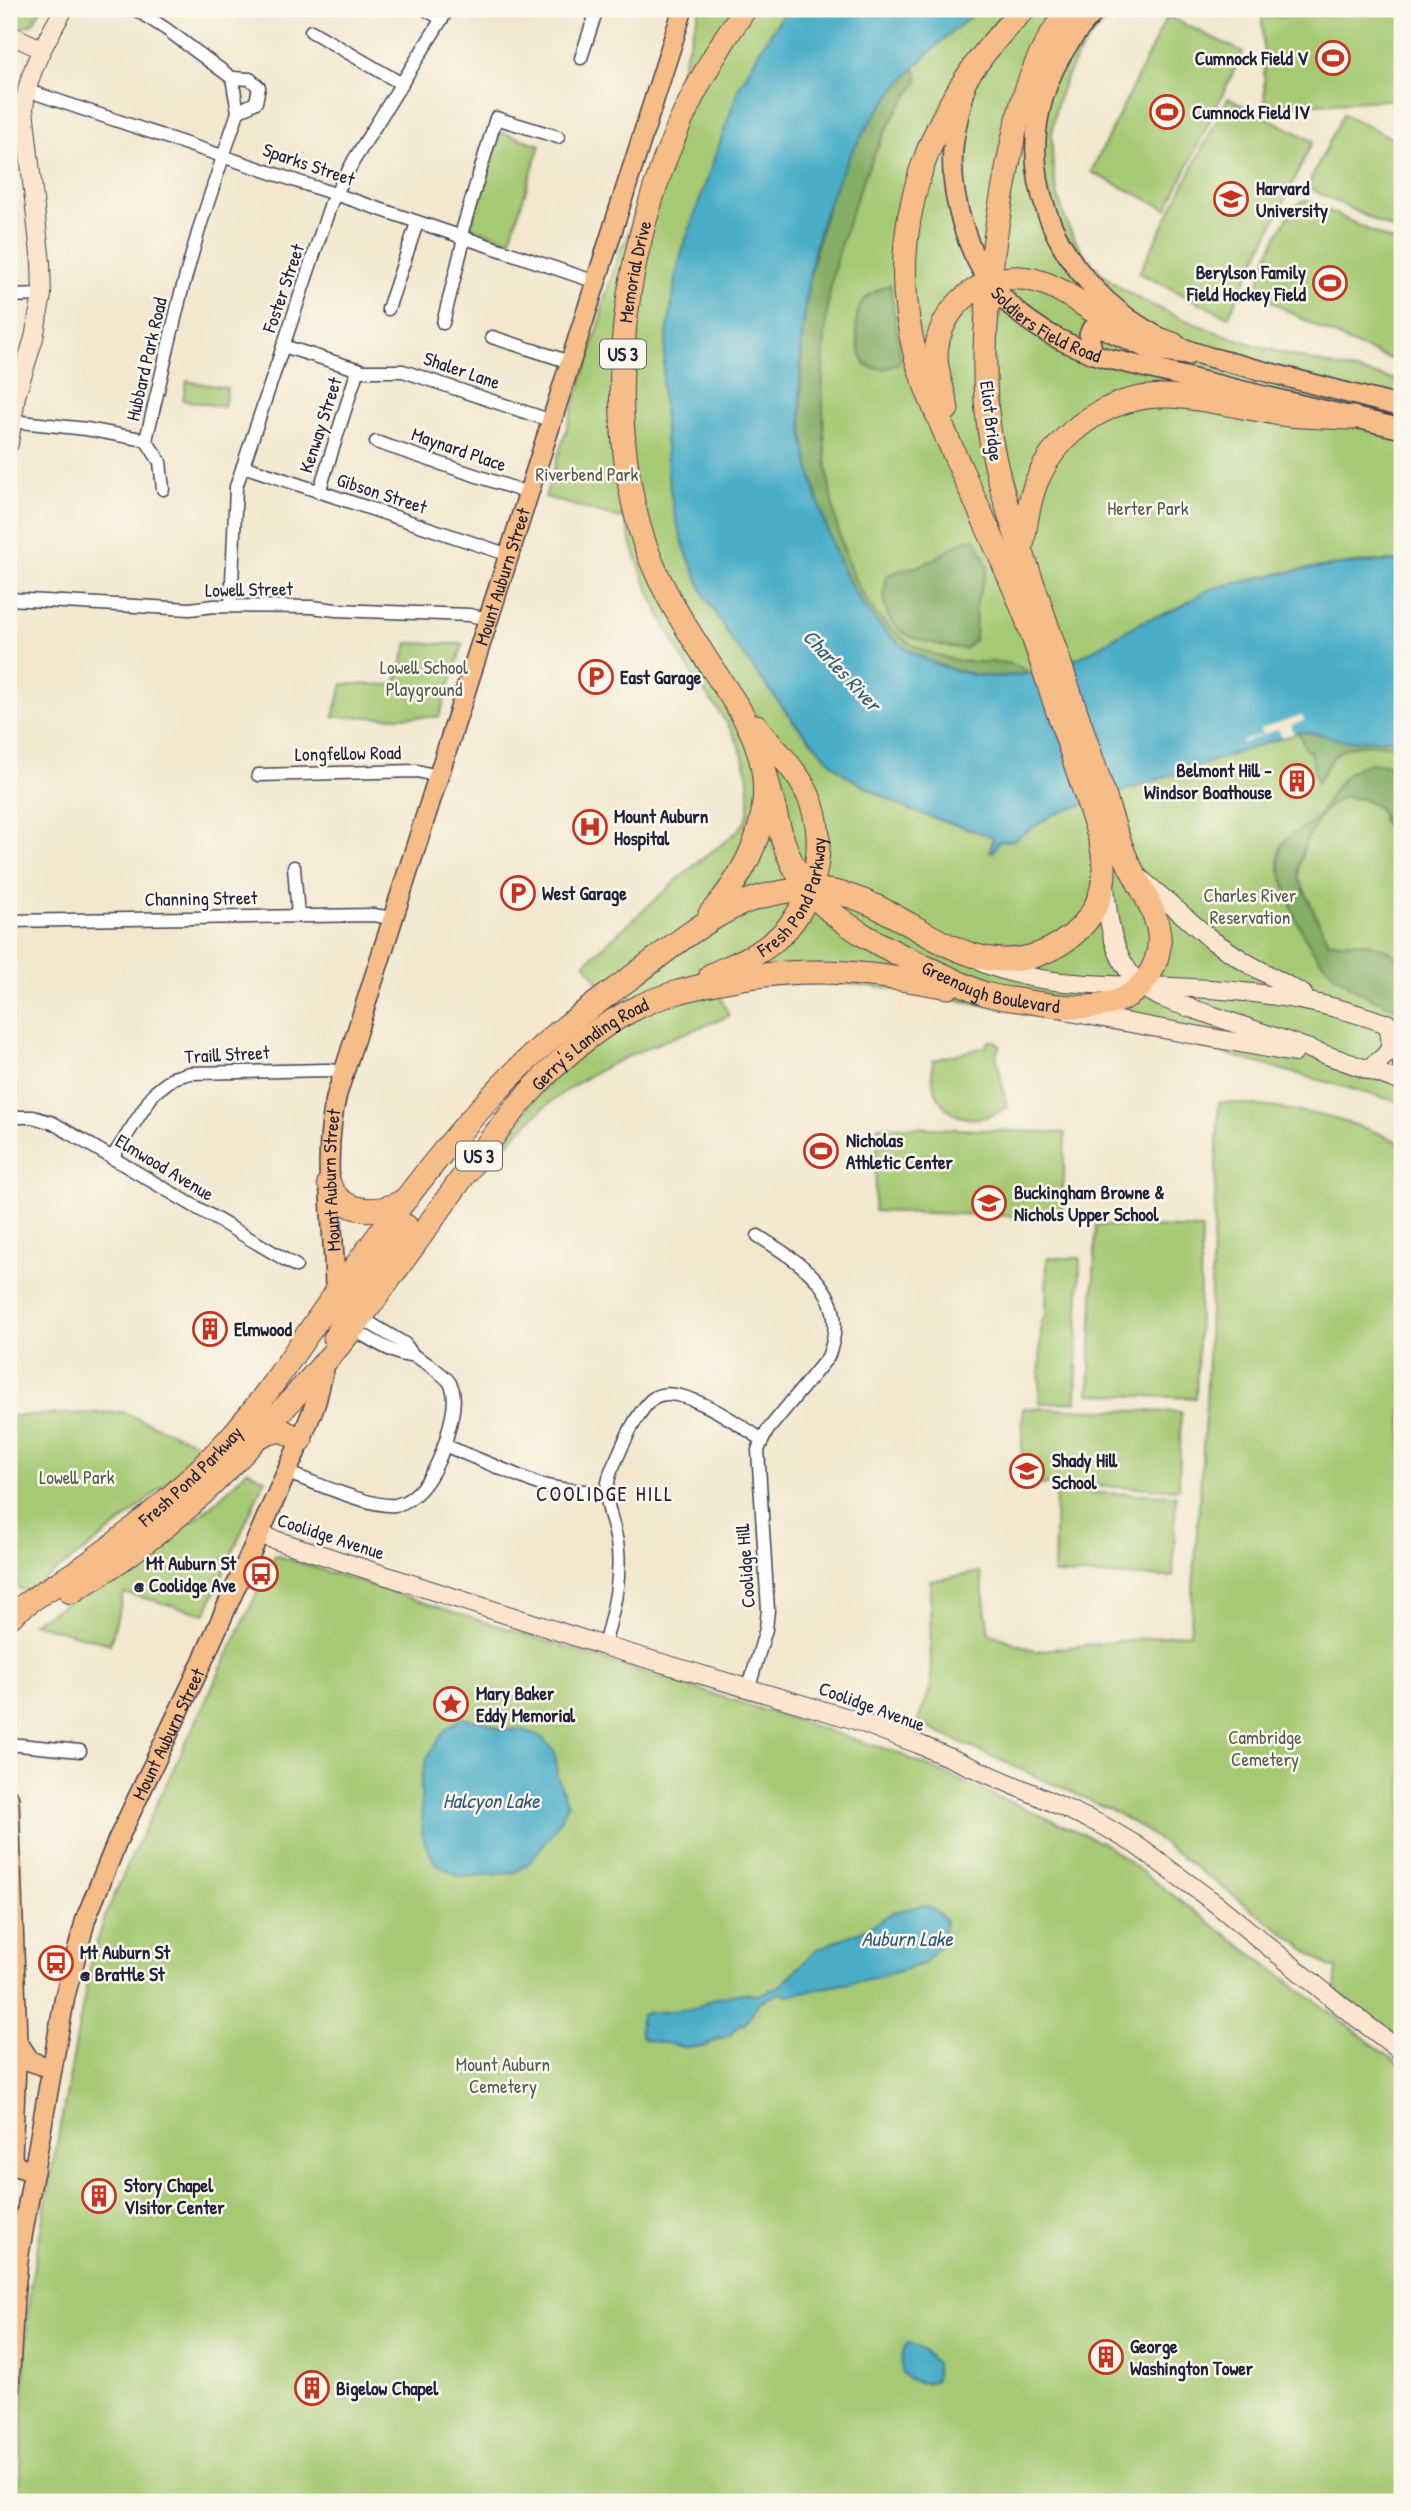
<svg xmlns="http://www.w3.org/2000/svg" width="1411" height="2511" viewBox="0 0 1411 2511" font-family="'Patrick Hand',sans-serif">
  <style>
    .green { fill: #a6c973; stroke: #647657; stroke-width: 2 }
    .forest { fill: #84ad65; stroke: #536850; stroke-width: 2 }
    .water { fill: #49adc8; stroke: #366882; stroke-width: 2 }
    .pier { fill: #f3e7ce }
    .lines { fill: none; stroke-linecap: round; stroke-linejoin: round }
    .street-casing { stroke: #414051; stroke-width: 15 }
    .secondary-casing { stroke: #414051; stroke-width: 20 }
    .primary-casing { stroke: #414051; stroke-width: 22 }
    .highway-casing { stroke: #414051; stroke-width: 25 }
    .street { stroke: #fff; stroke-width: 12 }
    .secondary { stroke: #fce5cf; stroke-width: 18 }
    .primary { stroke: #f7bd88; stroke-width: 19 }
    .highway { stroke: #f7bd88; stroke-width: 23 }
    .labels { text-anchor: middle; dominant-baseline: central; stroke-width: 5; stroke-linejoin: round; paint-order: stroke }
    .shield { fill: #fbf7ec; stroke: #636270; stroke-width: 2 }
    .shield-label { font-size: 18px; font-weight: bold; fill: #22223b }
    .poi-label { font-size: 19px; font-weight: bold; fill: #22223b; stroke: #fbf7ec; text-anchor: start }
    .street-label { font-size: 19px; fill: #22223b; stroke: #fbf7ec }
    .park-label { font-size: 19px; fill: #505c4f; stroke: #fbf7ec }
    .water-label { font-size: 21px; font-style: italic; fill: #325a73; stroke: #fbf7ec }
    .neighbourhood-label { font-size: 21px; letter-spacing: 2px; fill: #22223b; stroke: #fbf7ec }
  </style>
  <rect width="100%" height="100%" fill="#fbf7ec"/>
  <filter id="ink" filterUnits="userSpaceOnUse"><feTurbulence type="fractalNoise" baseFrequency=".0143" numOctaves="2"/><feDisplacementMap in="SourceGraphic" scale="14" xChannelSelector="R" yChannelSelector="G"/><feConvolveMatrix kernelMatrix="1 2 1 2 8 2 1 2 1" color-interpolation-filters="sRGB"/></filter>
  <filter id="wash" filterUnits="userSpaceOnUse"><feTurbulence type="fractalNoise" baseFrequency=".00686" numOctaves="4" result="noise"/><feDisplacementMap in="SourceGraphic" scale="28" xChannelSelector="R" yChannelSelector="G"/><feGaussianBlur stdDeviation="1.57" result="paint"/><feColorMatrix in="noise" values="0 0 0 0 0 0 0 0 0 0 0 0 0 0 0 0 0 1.4 0 .05"/><feComposite in="paint" operator="in"/></filter>
  <g filter="url(#wash)">
    <rect width="100%" height="100%" fill="#f3e7ce"/>
    <g class="green">
      <polygon points="11,9 41,9 33,23 25,27 16,23"/>
      <path d="M700 9H787L761 48 739 88 683 248 676 276 665 349 662 391 668 475 674 513 686 552 706 598 734 642 794 722 829 760 861 785 909 810 991 836 993 838 990 851 993 852 998 842 1014 840 1052 815 1299 732 1402 741V1103L1200 1047 1081 1022 900 990 851 984 777 983 718 992 729 1016C672 1039 609 1058 560 1095 532 1116 510 1141 487 1166L511 1130 555 1074 625 1021 585 963C622 930 658 896 696 864 710 851 733 839 744 823 750 814 749 802 749 792 747 731 709 706 682 657 658 613 637 569 625 520L545 497 601 319 602 307 621 247 626 241Z"/>
      <path d="M980 9H1119C1078 44 1051 92 1052 147 1052 188 1065 234 1093 265 1119 292 1149 304 1183 319 1254 349 1327 365 1402 381V561H1370L1297 570 1260 577 1206 592 1177 609 1138 624 1080 658 1031 673 970 674 886 633 837 558 804 330 897 86 927 52Z"/>
      <polygon points="1402,12 1402,99 1265,107 1262,17"/>
      <polygon points="1167,16 1243,52 1167,209 1091,172"/>
      <polygon points="1228,98 1313,141 1228,317 1139,273"/>
      <polygon points="1343,114 1402,143 1402,234 1307,187"/>
      <polygon points="501,132 540,145 510,240 470,227"/>
      <path d="M1302 201H1308L1402 246V362C1376 357 1275 309 1258 290 1259 267 1285 215 1302 201Z"/>
      <polygon points="187,381 227,388 224,407 183,400"/>
      <polygon points="408,643 463,644 439,717 333,717 343,684 395,685"/>
      <path d="M989 1041H995L1000 1046 996 1054 1007 1107C966 1135 926 1109 933 1060L986 1047Z"/>
      <path d="M1219 1102C1282 1107 1345 1115 1402 1144V2041L1335 1990 1337 1967 1331 1968 1142 1828 1109 1809 917 1723 931 1687 930 1581 980 1572 989 1633 1035 1651 1190 1633 1206 1403Z"/>
      <polygon points="878,1126 1065,1133 1062,1218 874,1211"/>
      <polygon points="1096,1225 1202,1229 1196,1398 1089,1394"/>
      <polygon points="1047,1258 1080,1258 1076,1402 1039,1403 1041,1322 1046,1315"/>
      <polygon points="1023,1408 1181,1412 1179,1489 1021,1484"/>
      <path d="M122 1412 204 1446C151 1502 92 1548 28 1590L19 1589 16 1581 12 1416Z"/>
      <path d="M247 1470 265 1479 205 1614 124 1593 110 1644 32 1623C111 1579 186 1538 247 1470Z"/>
      <polygon points="1056,1492 1176,1495 1173,1577 1054,1574"/>
      <polygon points="275,1555 895,1752 1102,1842 1402,2066 1402,2502 18,2502 27,2321 30,2288 91,1961 106,1914 130,1860"/>
    </g>
    <g class="forest">
      <path d="M915 65 918 81C911 93 901 103 894 116 871 155 855 200 841 243 813 334 814 520 867 601 877 617 893 632 908 642 928 655 956 662 979 662 990 662 1001 661 1011 664 1018 666 1024 670 1031 673 1020 674 1009 676 999 676 983 677 967 673 952 669 874 647 842 583 821 510 812 479 804 449 802 417 797 346 807 271 829 203 845 151 880 105 915 65Z"/>
      <path d="M890 284 901 361C888 371 880 370 866 366 857 350 850 312 866 298 872 292 883 288 890 284Z"/>
      <path d="M975 538 988 566 976 604 975 640 964 649C917 641 873 637 887 576 898 569 907 569 919 566 941 559 951 543 975 538Z"/>
      <path d="M1309 731 1344 740 1388 737 1402 741V748C1385 744 1357 741 1341 751 1330 757 1324 773 1317 783L1310 751H1306L1299 732Z"/>
      <path d="M1372 763 1402 765V834L1389 828 1383 822 1381 812 1376 806 1362 799 1344 797 1332 804 1322 814 1306 841 1299 866V879L1328 942C1356 942 1381 939 1402 962V1010C1338 990 1303 954 1286 889 1282 875 1276 862 1281 847 1286 833 1308 829 1317 817 1333 794 1341 768 1372 763Z"/>
    </g>
    <g class="water">
      <path d="M787 9H980C914 61 861 119 830 199 804 266 794 370 804 441 808 466 815 490 822 514 846 598 891 666 984 676 1016 679 1054 670 1082 656 1101 647 1118 635 1136 625 1149 618 1164 615 1177 608 1187 604 1195 597 1204 592 1217 586 1233 584 1247 581 1298 568 1350 563 1402 561V741C1383 736 1367 742 1348 741 1331 739 1317 731 1299 732L1052 815 1014 840 998 842 993 852 990 851 993 838 991 836 909 810 846 776 829 760 794 722 733 642 706 598 686 552 674 513 668 475 662 391 665 349 676 276 683 248 739 88 761 48Z"/>
      <polygon points="461,1718 485,1722 500,1729 523,1730 541,1736 555,1752 557,1776 568,1805 555,1829 529,1863 514,1873 460,1877 436,1864 425,1844 422,1830 421,1778 427,1758 444,1731"/>
      <path d="M923 1905 933 1908 946 1920 943 1939 937 1949 923 1964 879 1977 788 1995 781 1993 759 2002 745 2024 739 2025 730 2035 717 2039 704 2047C697 2046 695 2047 688 2048 682 2049 677 2045 671 2044 652 2041 634 2044 641 2016L646 2013 693 2009 716 1998 743 1993 758 1995 780 1986 817 1949 870 1927 893 1912Z"/>
      <path d="M908 2342 924 2351 936 2363 935 2380C924 2386 910 2382 902 2373 901 2362 901 2350 908 2342Z"/>
    </g>
    <polygon class="pier" points="1302,715 1304,721 1291,725 1294,734 1282,737 1278,729 1242,743 1241,741 1262,734 1261,728"/>
  </g>
  <g filter="url(#ink)">
    <g class="lines">
      <g class="street-casing">
        <g id="street">
          <polyline points="425,9 442,19"/>
          <polyline points="311,31 402,84"/>
          <polyline points="581,58 597,9"/>
          <polyline points="232,78 250,79 259,87 256,102 238,112"/>
          <polyline points="26,90 596,282"/>
          <polyline points="460,238 496,118 558,137"/>
          <polyline points="9,296 42,295"/>
          <polyline points="388,309 417,223"/>
          <polyline points="443,323 464,239"/>
          <polyline points="492,337 570,362"/>
          <polyline points="283,346 363,371 403,371 552,421"/>
          <polyline points="12,421 86,429 146,440 181,293 200,226 238,112 232,78 166,29 135,9"/>
          <polyline points="146,440 160,462 163,489"/>
          <polyline points="376,442 528,493"/>
          <polyline points="243,466 509,555"/>
          <polyline points="319,492 358,369"/>
          <polyline points="9,599 190,609 214,606 312,607 336,610 469,615 489,619"/>
          <polyline points="231,606 236,487 331,203 354,160 448,9"/>
          <polyline points="258,775 417,771 438,776"/>
          <polyline points="294,867 298,916"/>
          <polyline points="9,921 373,915 393,918"/>
          <polyline points="9,1117 33,1117 53,1123 296,1266"/>
          <polyline points="112,1158 154,1093 173,1078 190,1073 328,1070 344,1072"/>
          <polyline points="361,1318 405,1344 413,1355"/>
          <polyline points="444,1445 538,1484 562,1489 605,1493"/>
          <path d="M287 1473C312 1481 371 1508 395 1505 422 1500 439 1464 446 1440 450 1424 459 1398 450 1383 445 1375 419 1357 411 1355 402 1353 409 1357 400 1354 384 1348 368 1338 353 1329"/>
          <path d="M604 1646C612 1614 621 1584 618 1550 615 1518 600 1504 611 1471 621 1450 634 1416 651 1400 674 1378 739 1424 761 1439"/>
          <path d="M749 1687 766 1629 768 1610 758 1450 767 1431 828 1357C853 1294 804 1265 758 1236"/>
          <polyline points="9,1744 80,1751"/>
        </g>
      </g>
      <g class="secondary-casing">
        <g id="secondary">
          <polyline points="9,34 41,49"/>
          <path d="M9 444 16 396 34 338 42 295 41 263 24 109C27 72 46 41 64 9"/>
          <polyline points="1141,879 1213,941 1247,963 1303,994"/>
          <path d="M1105 885C1108 921 1112 956 1138 983 1152 998 1192 1008 1211 1015 1275 1037 1339 1059 1402 1082"/>
          <path d="M983 963C1034 984 1086 984 1140 986 1230 988 1318 995 1402 1030"/>
          <polyline points="1070,1012 1294,1053"/>
          <polyline points="1402,1058 1402,1070"/>
          <path d="M1367 1069C1389 1055 1395 1050 1387 1023"/>
          <polyline points="260,1535 604,1646 852,1719 918,1744 1034,1794 1104,1826 1136,1845 1215,1903 1343,2007 1402,2052"/>
        </g>
      </g>
      <g class="primary-casing">
        <g id="primary">
          <path d="M1097 9C973 135 1051 312 1209 357L1402 407"/>
          <path id="s1" d="M965 90C960 109 955 128 953 148 949 199 970 269 1009 304 1037 331 1069 346 1106 358L1402 429"/>
          <polyline points="1093,354 1089,335 1091,330 1098,326 1153,351 1188,355"/>
          <path id="s2" d="M335 1299C336 1230 320 1162 337 1094L683 9"/>
          <polyline points="9,1799 17,2041 12,2157 15,2166 34,2172"/>
          <polyline points="17,2041 30,2061 52,2069"/>
          <path id="s3" d="M9 2390 14 2297 19 2254 65 1996 86 1918 119 1837 199 1669 301 1440 316 1402 326 1360"/>
        </g>
      </g>
      <g class="highway-casing">
        <g id="highway">
          <path d="M947 409C944 392 936 374 936 356 937 306 988 266 1037 281 1062 288 1081 304 1103 317 1125 329 1150 336 1173 344"/>
          <path d="M1022 546C1026 525 1028 503 1036 483 1057 431 1110 395 1167 396 1207 397 1248 410 1289 415 1310 417 1332 417 1353 418"/>
          <path id="s4" d="M758 750C774 793 776 843 803 882 833 925 896 954 943 975 957 981 972 990 986 994 998 998 1012 999 1024 1001 1064 1008 1120 1017 1147 978 1178 933 1143 897 1125 856 1117 837 1111 817 1105 798 1082 731 1060 665 1038 599 1019 543 997 486 989 428 978 354 991 253 1005 180 1016 119 1029 58 1070 9"/>
          <path id="s5" d="M710 914C750 869 778 811 758 749 749 721 730 695 714 671 684 625 654 580 639 526 592 354 643 151 745 9"/>
          <path id="s6" d="M711 975C732 965 755 957 773 942 818 906 832 835 803 785 791 764 771 745 756 726"/>
          <path d="M329 1183C340 1215 383 1216 407 1198"/>
          <polyline points="335,1338 351,1303 406,1226"/>
          <polyline points="259,1436 281,1430 301,1440"/>
          <path id="s7" d="M71 1592C160 1540 218 1483 286 1406 311 1378 337 1350 360 1319 393 1275 425 1230 457 1185 506 1118 558 1047 634 1009 659 996 688 989 715 983 800 965 864 971 948 987"/>
          <path id="s8" d="M9 1618C32 1596 63 1582 89 1563 140 1526 188 1484 230 1438 270 1393 301 1342 336 1293 398 1208 461 1121 538 1050 567 1023 601 1000 633 976 665 952 696 926 732 908 763 893 800 886 834 892 905 905 960 980 1037 955 1053 949 1069 940 1081 927 1105 902 1109 869 1099 836 1083 786 1066 736 1049 685 1039 655 1030 624 1017 595 995 543 971 492 948 440 937 414 925 388 917 361 880 230 929 102 1024 9"/>
        </g>
      </g>
      <use href="#street" class="street"/>
      <use href="#secondary" class="secondary"/>
      <use href="#primary" class="primary"/>
      <use href="#highway" class="highway"/>
    </g>
  </g>
  <defs>
    <g id="stadium-ring" transform="scale(1.75)"><circle r="9.5" fill="#fbf7ec" stroke="#c8321e" stroke-width="1.5"/><path d="M0-5a6.5 5 0 1 0 0 10a6.5 5 0 1 0 0-10ZM-3.5-1.8h7v3.6h-7Z" fill="#c8321e"/></g>
    <g id="university-ring" transform="scale(1.75)"><circle r="9.5" fill="#fbf7ec" stroke="#c8321e" stroke-width="1.5"/><path d="M0-5L7-2L0 1L-7-2ZM-4 1L0 2.5L4 1V4Q0 6-4 4Z" fill="#c8321e"/></g>
    <g id="parking-ring" transform="scale(1.75)"><circle r="9.5" fill="#fbf7ec" stroke="#c8321e" stroke-width="1.5"/><path d="M-3.5-5.5H1a3.5 3.5 0 0 1 0 7H-1V5.5H-3.5ZM-1-3.4V-.6H.8a1.4 1.4 0 0 0 0-2.8Z" fill="#c8321e"/></g>
    <g id="building-ring" transform="scale(1.75)"><circle r="9.5" fill="#fbf7ec" stroke="#c8321e" stroke-width="1.5"/><path d="M-4-6H4V6H1V3H-1V6H-4ZM-2.5-4.3h1.7v1.8h-1.7ZM.8-4.3h1.7v1.8H.8ZM-2.5-1h1.7V.8h-1.7ZM.8-1h1.7V.8H.8Z" fill="#c8321e"/></g>
    <g id="hospital-ring" transform="scale(1.75)"><circle r="9.5" fill="#fbf7ec" stroke="#c8321e" stroke-width="1.5"/><path d="M-5-5h3v3.5h4V-5h3V5h-3V1.5h-4V5h-3Z" fill="#c8321e"/></g>
    <g id="school-ring" transform="scale(1.75)"><circle r="9.5" fill="#fbf7ec" stroke="#c8321e" stroke-width="1.5"/><path d="M0-5L7-2L0 1L-7-2ZM-4 1L0 2.5L4 1V4Q0 6-4 4Z" fill="#c8321e"/></g>
    <g id="bus-ring" transform="scale(1.75)"><circle r="9.5" fill="#fbf7ec" stroke="#c8321e" stroke-width="1.5"/><path d="M-5-6H5V4H4V6H2V4H-2V6H-4V4H-5ZM-3.5-4V0h7V-4ZM-3.5 1.2v1.5H-2V1.2ZM2 1.2v1.5H3.5V1.2Z" fill="#c8321e"/></g>
    <g id="sight-ring" transform="scale(1.75)"><circle r="9.5" fill="#fbf7ec" stroke="#c8321e" stroke-width="1.5"/><path d="M0-6L1.8-2.2L6-1.7L2.9 1.2L3.7 5.4L0 3.3L-3.7 5.4L-2.9 1.2L-6-1.7L-1.8-2.2Z" fill="#c8321e"/></g>
  </defs>
  <g fill-rule="evenodd">
    <use href="#stadium-ring" x="1333" y="58"/>
    <use href="#stadium-ring" x="1167" y="112"/>
    <use href="#university-ring" x="1231" y="199"/>
    <use href="#stadium-ring" x="1330" y="283"/>
    <use href="#parking-ring" x="596" y="677"/>
    <use href="#building-ring" x="1297" y="781"/>
    <use href="#hospital-ring" x="590" y="827"/>
    <use href="#parking-ring" x="518" y="893"/>
    <use href="#stadium-ring" x="821" y="1151"/>
    <use href="#school-ring" x="989" y="1203"/>
    <use href="#building-ring" x="210" y="1329"/>
    <use href="#school-ring" x="1027" y="1471"/>
    <use href="#bus-ring" x="261" y="1574"/>
    <use href="#sight-ring" x="451" y="1704"/>
    <use href="#bus-ring" x="56" y="1963"/>
    <use href="#building-ring" x="99" y="2196"/>
    <use href="#building-ring" x="1106" y="2357"/>
    <use href="#building-ring" x="312" y="2388"/>
  </g>
  <g class="labels">
    <g class="shield">
      <rect x="600" y="339.5" width="46" height="29" rx="5"/>
      <rect x="456" y="1141.5" width="46" height="29" rx="5"/>
    </g>
    <g class="shield-label">
      <text x="623" y="354">US 3</text>
      <text x="479" y="1156">US 3</text>
    </g>
    <g class="poi-label">
      <text x="1308" y="58" text-anchor="end">Cumnock Field V</text>
      <text x="1192" y="112">Cumnock Field IV</text>
      <text x="1256" y="188">Harvard<tspan x="1256" dy="22">University</tspan></text>
      <text x="1306" y="272" text-anchor="end">Berylson Family<tspan x="1306" dy="22">Field Hockey Field</tspan></text>
      <text x="620" y="677">East Garage</text>
      <text x="1272" y="770" text-anchor="end">Belmont Hill -<tspan x="1272" dy="22">Windsor Boathouse</tspan></text>
      <text x="614" y="816">Mount Auburn<tspan x="614" dy="22">Hospital</tspan></text>
      <text x="542" y="893">West Garage</text>
      <text x="846" y="1140">Nicholas<tspan x="846" dy="22">Athletic Center</tspan></text>
      <text x="1014" y="1192">Buckingham Browne &amp;<tspan x="1014" dy="22">Nichols Upper School</tspan></text>
      <text x="234" y="1329">Elmwood</text>
      <text x="1052" y="1460">Shady Hill<tspan x="1052" dy="22">School</tspan></text>
      <text x="236" y="1563" text-anchor="end">Mt Auburn St<tspan x="236" dy="22">@ Coolidge Ave</tspan></text>
      <text x="476" y="1693">Mary Baker<tspan x="476" dy="22">Eddy Memorial</tspan></text>
      <text x="80" y="1952">Mt Auburn St<tspan x="80" dy="22">@ Brattle St</tspan></text>
      <text x="124" y="2185">Story Chapel<tspan x="124" dy="22">VIsitor Center</tspan></text>
      <text x="1130" y="2346">George<tspan x="1130" dy="22">Washington Tower</tspan></text>
      <text x="336" y="2388">Bigelow Chapel</text>
    </g>
    <g class="street-label">
      <text transform="translate(309 164) rotate(19)">Sparks Street</text>
      <text stroke="none"><textPath href="#s5" startOffset="691">Memorial Drive</textPath></text>
      <text transform="translate(283 288) rotate(-71)">Foster Street</text>
      <text stroke="none"><textPath href="#s1" startOffset="273">Soldiers Field Road</textPath></text>
      <text transform="translate(146 359) rotate(-77)">Hubbard Park Road</text>
      <text transform="translate(462 370) rotate(19)">Shaler Lane</text>
      <text transform="translate(992 421) rotate(83)">Eliot Bridge</text>
      <text transform="translate(320 425) rotate(-72)">Kenway Street</text>
      <text transform="translate(459 449) rotate(19)">Maynard Place</text>
      <text transform="translate(382 493) rotate(18)">Gibson Street</text>
      <text stroke="none"><textPath href="#s2" startOffset="749">Mount Auburn Street</textPath></text>
      <text transform="translate(249 589) rotate(-1)">Lowell Street</text>
      <text transform="translate(348 753) rotate(-1)">Longfellow Road</text>
      <text stroke="none"><textPath href="#s6" startOffset="121">Fresh Pond Parkway</textPath></text>
      <text transform="translate(201 898) rotate(-1)">Channing Street</text>
      <text stroke="none"><textPath href="#s4" startOffset="360">Greenough Boulevard</textPath></text>
      <text stroke="none"><textPath href="#s7" startOffset="761">Gerry's Landing Road</textPath></text>
      <text transform="translate(227 1054) rotate(-3)">Traill Street</text>
      <text transform="translate(165 1167) rotate(31)">Elmwood Avenue</text>
      <text stroke="none"><textPath href="#s2" startOffset="119">Mount Auburn Street</textPath></text>
      <text stroke="none"><textPath href="#s8" startOffset="231">Fresh Pond Parkway</textPath></text>
      <text transform="translate(331 1536) rotate(18)">Coolidge Avenue</text>
      <text transform="translate(745 1566) rotate(-94)">Coolidge Hill</text>
      <text transform="translate(872 1706) rotate(20)">Coolidge Avenue</text>
      <text stroke="none"><textPath href="#s3" startOffset="681">Mount Auburn Street</textPath></text>
    </g>
    <g class="park-label">
      <text x="587" y="474">Riverbend Park</text>
      <text x="1148" y="508">Herter Park</text>
      <text x="424" y="667">Lowell School<tspan x="424" dy="22">Playground</tspan></text>
      <text x="1250" y="895">Charles River<tspan x="1250" dy="22">Reservation</tspan></text>
      <text x="77" y="1477">Lowell Park</text>
      <text x="1265" y="1737">Cambridge<tspan x="1265" dy="22">Cemetery</tspan></text>
      <text x="503" y="2064">Mount Auburn<tspan x="503" dy="22">Cemetery</tspan></text>
    </g>
    <g class="water-label">
      <text transform="translate(842 670) rotate(47)">Charles River</text>
      <text x="491" y="1800">Halcyon Lake</text>
      <text x="907" y="1938">Auburn Lake</text>
    </g>
    <g class="neighbourhood-label">
      <text x="605" y="1493">COOLIDGE HILL</text>
    </g>
  </g>
  <rect width="1411" height="2511" fill="none" stroke="#fbf7ec" stroke-width="35"/>
</svg>
